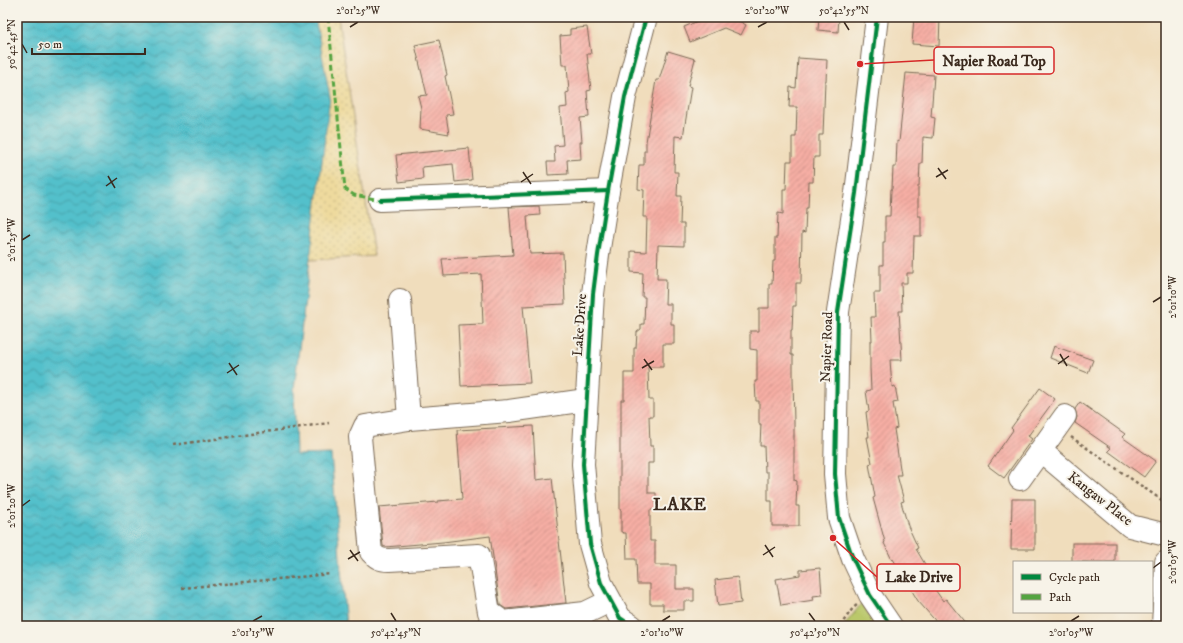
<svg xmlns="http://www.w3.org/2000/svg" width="1183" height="643" viewBox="0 0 1183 643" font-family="'IM FELL DW Pica',serif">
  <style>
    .green { fill: #bac86a; stroke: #7a7944 }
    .sand { fill: url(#sand-dots); stroke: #94825e }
    .water { fill: url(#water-waves); stroke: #477574 }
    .building { fill: url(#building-hatch) }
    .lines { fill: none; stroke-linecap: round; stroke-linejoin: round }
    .minor-casing { stroke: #7a6955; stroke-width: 24 }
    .path { stroke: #7a6955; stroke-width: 2.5; stroke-dasharray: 3 3; stroke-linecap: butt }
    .minor { stroke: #fff; stroke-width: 22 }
    .quiet { stroke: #54a441; stroke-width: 3; stroke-dasharray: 6 3; stroke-linecap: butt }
    .cycleway-casing { stroke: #f7f3e8; stroke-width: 6 }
    .cycleway { stroke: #00873e; stroke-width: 4 }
    .ticks { fill: none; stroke: #3b2a1e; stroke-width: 1.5 }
    .labels { text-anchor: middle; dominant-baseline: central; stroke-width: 4; stroke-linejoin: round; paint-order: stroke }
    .street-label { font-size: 14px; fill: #3b2a1e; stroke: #f7f3e8 }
    .district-label { font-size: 18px; font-weight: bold; letter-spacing: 1px; fill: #3b2a1e; stroke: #f7f3e8 }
    .leader { fill: none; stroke: #d62828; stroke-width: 1.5 }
    .callout-dot { fill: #d62828; stroke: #f7f3e8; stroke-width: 1.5 }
    .callout { fill: #f7f3e8; stroke: #d62828; stroke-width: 1.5 }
    .callout-label { font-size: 15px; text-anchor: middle; font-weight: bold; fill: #3b2a1e }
    .neatline { fill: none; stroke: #3b2a1e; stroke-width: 1.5 }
    .ticks-label { font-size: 10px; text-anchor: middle; fill: #3b2a1e }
  </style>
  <defs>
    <pattern id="sand-dots" width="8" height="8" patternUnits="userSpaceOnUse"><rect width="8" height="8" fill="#eeda9e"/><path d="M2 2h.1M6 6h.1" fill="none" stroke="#cdbb88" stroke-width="1.8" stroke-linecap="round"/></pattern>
    <pattern id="water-waves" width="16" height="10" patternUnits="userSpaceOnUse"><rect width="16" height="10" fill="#53c0cb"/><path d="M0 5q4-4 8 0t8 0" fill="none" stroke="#469ca4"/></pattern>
    <pattern id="building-hatch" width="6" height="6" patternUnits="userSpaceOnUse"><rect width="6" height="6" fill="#f6aea4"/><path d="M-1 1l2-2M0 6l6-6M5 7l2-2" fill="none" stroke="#c88e85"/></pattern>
  </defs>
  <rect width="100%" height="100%" fill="#f7f3e8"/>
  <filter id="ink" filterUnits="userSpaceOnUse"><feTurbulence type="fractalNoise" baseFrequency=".025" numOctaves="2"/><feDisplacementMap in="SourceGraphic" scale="8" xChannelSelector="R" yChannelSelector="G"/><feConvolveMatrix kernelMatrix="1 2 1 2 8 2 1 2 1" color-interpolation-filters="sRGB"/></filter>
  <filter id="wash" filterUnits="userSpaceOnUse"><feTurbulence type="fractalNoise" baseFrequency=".012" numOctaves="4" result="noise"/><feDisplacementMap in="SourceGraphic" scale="16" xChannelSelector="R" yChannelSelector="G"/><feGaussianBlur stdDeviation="0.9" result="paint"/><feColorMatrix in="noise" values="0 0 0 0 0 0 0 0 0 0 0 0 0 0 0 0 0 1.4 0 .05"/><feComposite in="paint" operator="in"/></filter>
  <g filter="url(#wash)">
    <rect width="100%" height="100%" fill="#f0ddbc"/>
    <polygon class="green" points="862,603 876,626 845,626 845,624"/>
    <polygon class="sand" points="292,17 338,17 374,256 294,261"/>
    <polygon class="water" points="17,17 315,17 330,97 294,389 296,455 331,454 346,626 17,626"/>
    <g id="blocks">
      <g class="building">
        <polygon points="703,17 749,17 739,21 746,25 741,35 724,28 690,42 684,27 705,18"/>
        <polygon points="819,17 839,17 838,32 818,30"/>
        <polygon points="914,17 940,17 939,46 912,44"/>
        <polygon points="587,27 591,54 587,54 591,90 587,91 589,117 580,118 582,142 580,142 581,159 567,160 568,174 548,175 547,162 555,162 554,146 563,145 560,108 567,107 566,93 569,92 567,65 562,65 560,36 570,35 570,29"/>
        <polygon points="439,40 447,75 445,76 453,114 446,115 449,134 420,129 421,108 418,96 427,95 415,45"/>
        <polygon points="668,51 695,59 688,86 691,87 683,137 675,136 674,172 678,172 677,196 681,196 680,224 684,224 684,246 658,245 657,279 666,279 665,304 671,304 671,324 674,324 674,344 663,344 663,367 648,367 649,400 653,400 653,416 649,416 650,446 653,446 653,463 648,463 648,493 656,493 656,510 650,510 650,541 655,541 655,565 676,565 676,589 694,589 694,601 684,601 684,610 663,610 663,604 650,604 650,584 637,584 636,559 627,559 626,533 623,533 622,532 621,532 621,510 620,510 620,421 621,421 621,400 624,400 624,373 634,373 634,348 636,348 637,332 641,329 641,324 644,324 645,297 642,297 643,273 631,272 631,251 646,252 647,217 643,217 644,190 638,189 639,165 644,165 644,151 646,151 646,142 656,80 659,80"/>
        <polygon points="798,58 827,60 826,81 825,81 823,135 819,135 819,157 814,157 813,182 809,182 808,208 806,208 805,233 802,232 801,283 796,283 796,306 793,306 792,330 791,330 791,355 793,355 793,377 794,423 794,480 797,481 796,506 799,506 799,526 772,526 772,501 768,501 768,472 765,472 764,446 760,446 761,424 759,424 759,401 756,401 755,381 757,381 757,350 750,349 750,331 759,331 759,308 769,308 769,284 772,284 773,261 775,261 775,238 777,238 778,213 783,214 783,189 786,189 787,161 792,161 792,137 796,137 797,107 789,107 790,87 796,88"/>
        <polygon points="906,73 934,75 931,117 935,118 933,138 923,137 922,163 920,163 919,186 918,186 918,216 921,216 921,236 914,236 913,273 907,273 907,283 901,283 902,311 899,311 902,360 890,360 892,387 895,386 898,402 893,403 897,428 894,429 901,475 897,475 904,501 901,502 908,526 918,548 916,549 929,571 924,574 943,601 946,599 968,626 940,626 918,601 893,559 892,560 884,543 885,542 873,498 875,497 869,464 872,463 867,437 869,437 866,412 869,411 866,391 871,390 870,368 870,341 872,341 871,317 875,317 874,293 880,293 880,265 883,265 883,242 885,242 885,216 890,216 891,189 892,189 893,167 896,167 897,141 899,142"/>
        <polygon points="469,148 472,180 455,182 453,164 422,167 423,179 399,182 396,155"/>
        <polygon points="539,206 540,215 527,216 530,254 563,253 565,304 523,306 530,383 461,386 458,325 483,324 481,274 444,276 442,259 513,255 509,207"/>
        <polygon points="1054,346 1093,360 1088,373 1050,358"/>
        <polygon points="1040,388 1055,399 1028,436 1032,439 1004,478 988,466 1013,430 1011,428"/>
        <polygon points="1080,402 1125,434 1122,437 1156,461 1144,477 1108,451 1111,448 1075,423 1077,417 1075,409"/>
        <polygon points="533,426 536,480 552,478 566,603 506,609 500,605 490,536 443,542 385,547 383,546 379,507 438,502 438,501 462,499 457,430"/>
        <polygon points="1012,499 1035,499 1035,549 1011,549"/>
        <rect x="1072" y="543" width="43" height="19"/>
        <polygon points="820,568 822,595 813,596 814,600 781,605 776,579 800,575 800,570"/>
        <polygon points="738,577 741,603 718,606 715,580"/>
      </g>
    </g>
  </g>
  <g filter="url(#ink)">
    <use href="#blocks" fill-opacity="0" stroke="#7a6955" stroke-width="1"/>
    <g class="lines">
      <g class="minor-casing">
        <g id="minor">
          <polyline points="877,17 856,193 838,312 835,474 839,518 853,559 870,595 891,626"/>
          <polyline points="380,200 608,191"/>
          <polyline points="400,300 409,419 509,411 586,400"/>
          <path d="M409 419 365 426 360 437 371 552C377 558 380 560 389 560L479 555 489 612 503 622 585 613 610 601"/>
          <polyline points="1041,451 1130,526 1166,535"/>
          <polyline points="1020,479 1065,416"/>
          <polyline points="632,626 620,618 601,583 590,544 583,464 593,294 598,255 608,191 625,97 646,17"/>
          <polyline points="1163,626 1166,562"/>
        </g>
      </g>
      <g class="path">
        <polyline points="1071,437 1166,503"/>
        <polyline points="173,445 329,423"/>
        <polyline points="182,588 330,574"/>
        <polyline points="840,626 853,608 857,605"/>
      </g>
      <use href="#minor" class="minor"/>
      <polyline class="quiet" points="328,17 345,189 354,195 380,200"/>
      <g class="cycleway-casing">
        <g id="cycleway">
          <polyline points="877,17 856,193 838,312 835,474 839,518 853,559 870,595 891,626"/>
          <polyline points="380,200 608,191"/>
          <polyline points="632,626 620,618 601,583 590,544 583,464 593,294 598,255 608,191 625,97 646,17"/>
        </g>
      </g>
      <use href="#cycleway" class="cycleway"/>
    </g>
  </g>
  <path class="ticks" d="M844 22 849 30M350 27 358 22M758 27 767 22M22 44 27 53M938 168 946 179M523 172 531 184M108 176 115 188M936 177 948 170M521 182 533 174M106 186 117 178M22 240 30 235M1153 302 1161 297M1060 354 1067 366M644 359 652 370M229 363 237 375M1058 364 1069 356M642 368 654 361M227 373 239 365M22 506 30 500M765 545 773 557M350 550 358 561M763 555 775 547M348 559 360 552M1153 568 1161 562M391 613 396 621M809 613 815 621M253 621 262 616M662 621 670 616M1071 621 1079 616"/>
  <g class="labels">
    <g class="street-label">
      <text transform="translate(580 325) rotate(-86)">Lake Drive</text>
      <text transform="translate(827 347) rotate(-88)">Napier Road</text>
      <text transform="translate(1100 499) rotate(38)">Kangaw Place</text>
    </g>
    <g class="district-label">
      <text x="680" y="505">LAKE</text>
    </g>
  </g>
  <path class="leader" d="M860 64L934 60M833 538L877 577"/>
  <g class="callout-dot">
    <circle cx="860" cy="64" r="4"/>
    <circle cx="833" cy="538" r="4"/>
  </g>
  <g class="callout">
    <rect x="934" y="47" width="120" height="27" rx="4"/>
    <rect x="877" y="564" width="83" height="27" rx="4"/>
  </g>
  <g class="callout-label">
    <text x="994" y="66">Napier Road Top</text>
    <text x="919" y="582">Lake Drive</text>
  </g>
  <rect width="1183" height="643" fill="none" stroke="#f7f3e8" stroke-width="44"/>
  <rect x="1013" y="561" width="140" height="52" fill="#f7f3e8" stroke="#aca397"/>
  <rect x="1021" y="574" width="20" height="6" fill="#00873e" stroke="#aca397"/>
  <text x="1049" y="581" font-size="12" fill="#3b2a1e">Cycle path</text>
  <rect x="1021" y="594" width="20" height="6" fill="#54a441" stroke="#aca397"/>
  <text x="1049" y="601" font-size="12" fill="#3b2a1e">Path</text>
  <path d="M32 48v6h113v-6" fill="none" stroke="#3b2a1e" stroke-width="2"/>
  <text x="38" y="48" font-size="12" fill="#3b2a1e" stroke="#f7f3e8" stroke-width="3" paint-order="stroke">50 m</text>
  <rect x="22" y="22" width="1139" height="599" class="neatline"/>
  <g class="ticks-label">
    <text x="358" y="14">2°01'25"W</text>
    <text x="767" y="14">2°01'20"W</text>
    <text x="844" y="14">50°42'55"N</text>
    <text transform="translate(11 44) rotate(-90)" y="4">50°42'45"N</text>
    <text transform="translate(11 240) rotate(-90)" y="4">2°01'25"W</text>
    <text transform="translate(1172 297) rotate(-90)" y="4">2°01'10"W</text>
    <text transform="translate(11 506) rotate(-90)" y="4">2°01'20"W</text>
    <text transform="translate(1172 562) rotate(-90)" y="4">2°01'05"W</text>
    <text x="253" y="636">2°01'15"W</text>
    <text x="396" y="636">50°42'45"N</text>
    <text x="662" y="636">2°01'10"W</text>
    <text x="815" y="636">50°42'50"N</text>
    <text x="1071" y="636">2°01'05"W</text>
  </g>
</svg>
